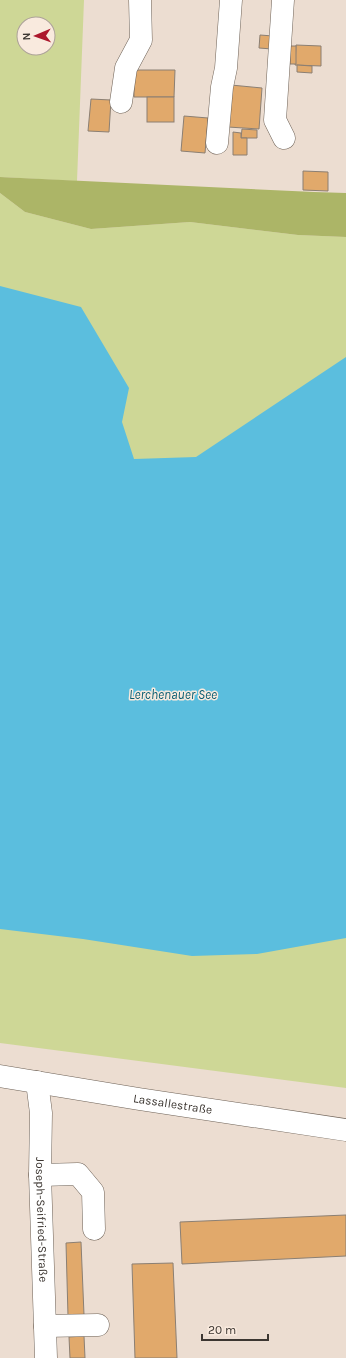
<svg xmlns="http://www.w3.org/2000/svg" width="346" height="1358" viewBox="0 0 346 1358" font-family="Karla,sans-serif">
  <style>
    .green { fill: #ced796; fill-rule: evenodd }
    .forest { fill: #acb567 }
    .water { fill: #5bbede }
    .building { fill: #e1a96b; stroke: #8b7f73 }
    .lines { fill: none; stroke-linecap: round; stroke-linejoin: round }
    .minor-casing { stroke: #6e6257; stroke-width: 23 }
    .minor { stroke: #fff; stroke-width: 22 }
    .labels { text-anchor: middle; dominant-baseline: central; stroke-width: 3; stroke-linejoin: round; paint-order: stroke }
    .street-label { font-size: 12px; fill: #3c3631; stroke: #f9eade }
    .water-label { font-size: 13px; font-style: italic; fill: #045b71; stroke: #f9eade }
  </style>
  <rect width="100%" height="100%" fill="#ecddd1"/>
  <g class="green">
    <path d="M0 0H84L77 181 0 177ZM24 24H48V48H24Z"/>
    <polygon points="0,193 25,212 91,229 190,222 298,235 346,237 346,1088 0,1043"/>
  </g>
  <polygon class="forest" points="0,177 314,192 346,193 346,237 298,235 190,222 91,229 25,212 0,193"/>
  <polygon class="water" points="0,286 81,307 129,388 122,422 134,459 196,457 346,357 346,938 257,954 192,956 83,939 0,929"/>
  <g class="building">
    <polygon points="260,35 273,36 272,49 259,48"/>
    <polygon points="296,45 321,46 321,66 295,65"/>
    <rect x="290" y="46" width="6" height="18"/>
    <polygon points="297,65 312,66 312,73 297,72"/>
    <polygon points="134,70 175,70 174,97 134,97"/>
    <polygon points="231,85 262,88 259,129 228,127"/>
    <rect x="147" y="97" width="27" height="25"/>
    <polygon points="91,99 111,100 109,132 88,131"/>
    <polygon points="184,116 208,118 205,153 181,151"/>
    <polygon points="242,129 257,130 257,138 241,138"/>
    <polygon points="233,132 241,133 241,138 247,138 247,155 233,155"/>
    <polygon points="303,171 328,172 328,191 303,190"/>
    <polygon points="346,1215 346,1256 182,1264 180,1222"/>
    <polygon points="81,1242 84,1315 68,1316 66,1243"/>
    <polygon points="173,1263 177,1358 135,1358 132,1264"/>
    <polygon points="84,1336 85,1358 70,1358 69,1337"/>
  </g>
  <g class="lines">
    <g class="minor-casing">
      <g id="minor">
        <polyline points="283,0 275,120 284,138"/>
        <polyline points="121,102 126,68 141,40 140,0"/>
        <polyline points="217,143 222,87 226,68 231,0"/>
        <path id="s1" d="M0 1076 139 1099 346 1130"/>
        <path id="s2" d="M37 1082 41 1113 40 1175 46 1358"/>
        <polyline points="40,1175 78,1174 93,1192 94,1229"/>
        <polyline points="45,1326 98,1325"/>
      </g>
    </g>
    <use href="#minor" class="minor"/>
  </g>
  <g class="labels">
    <g class="street-label">
      <text stroke="none"><textPath href="#s1" startOffset="175">Lassallestraße</textPath></text>
      <text stroke="none"><textPath href="#s2" startOffset="138">Joseph-Seifried-Straße</textPath></text>
    </g>
    <g class="water-label">
      <text x="173" y="694">Lerchenauer See</text>
    </g>
  </g>
  <g transform="translate(36 36) rotate(268)"><circle r="19" fill="#f9eade" stroke="#ada299"/>
  <path d="M0-3L7 15L0 10L-7 15Z" fill="#ac172c"/>
  <text y="-6" font-size="11" font-weight="bold" text-anchor="middle" fill="#3c3631">N</text>
  </g>
  <path d="M202 1334v6h66v-6" fill="none" stroke="#3c3631" stroke-width="2"/>
  <text x="208" y="1334" font-size="12" fill="#3c3631" stroke="#f9eade" stroke-width="3" paint-order="stroke">20 m</text>
</svg>
